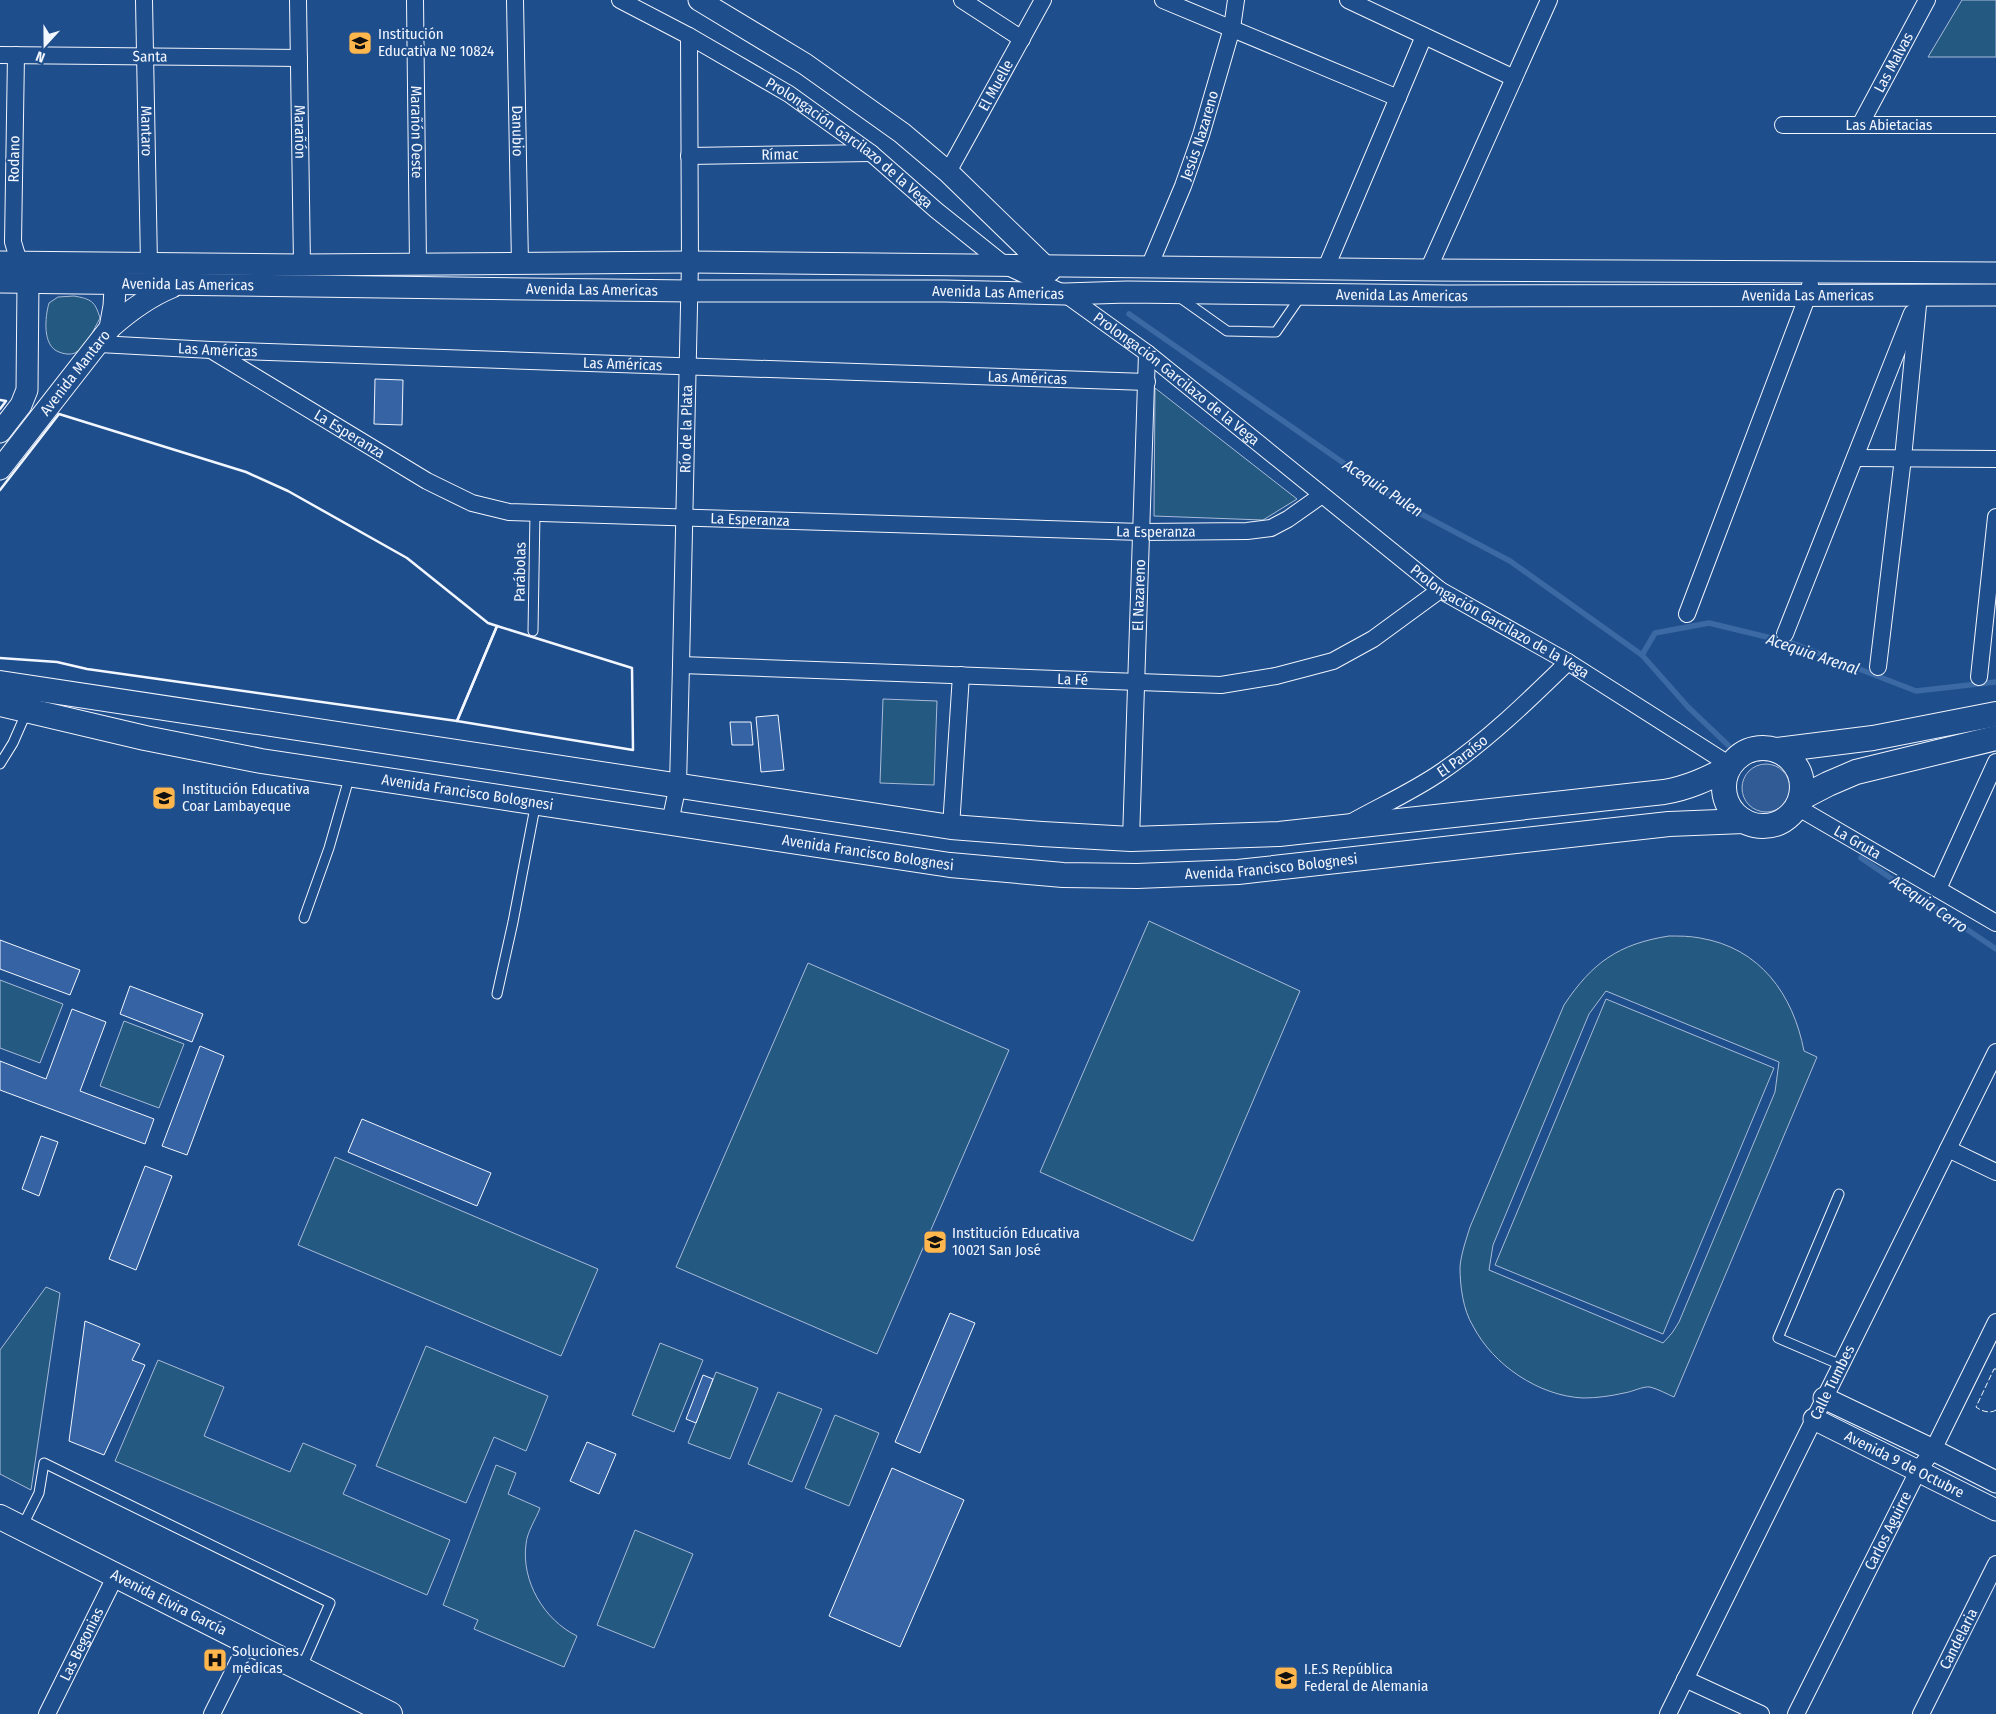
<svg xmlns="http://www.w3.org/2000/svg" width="1996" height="1714" viewBox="0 0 1996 1714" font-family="'Fira Sans Condensed',sans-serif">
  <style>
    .green { fill: #245a82; stroke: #a8bbd7; fill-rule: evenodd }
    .parking { fill: #305b95; stroke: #a8bbd7 }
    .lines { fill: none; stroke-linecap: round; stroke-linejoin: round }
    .stream { stroke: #3b69a3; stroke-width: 5.5 }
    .building { fill: #3563a3; stroke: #f2f6ff }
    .service-casing { stroke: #f2f6ff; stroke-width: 11 }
    .minor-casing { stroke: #f2f6ff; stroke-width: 18 }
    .tertiary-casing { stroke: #f2f6ff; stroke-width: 23 }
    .secondary-casing { stroke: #f2f6ff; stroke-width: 26 }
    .service { stroke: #1f4e8c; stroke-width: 9 }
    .minor { stroke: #1f4e8c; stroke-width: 16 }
    .tertiary { stroke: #1f4e8c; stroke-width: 21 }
    .secondary { stroke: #1f4e8c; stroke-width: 24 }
    .fence { stroke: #f2f6ff; stroke-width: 1; stroke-dasharray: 6 2.5; stroke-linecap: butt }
    .wall { stroke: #f2f6ff; stroke-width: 2.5 }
    .labels { text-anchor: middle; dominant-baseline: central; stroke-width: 4; stroke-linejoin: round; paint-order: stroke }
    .poi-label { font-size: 15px; fill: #f2f6ff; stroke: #1f4e8c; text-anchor: start }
    .street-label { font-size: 15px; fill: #f2f6ff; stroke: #1f4e8c }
    .water-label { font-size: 16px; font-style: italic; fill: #f2f6ff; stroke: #1f4e8c }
  </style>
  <rect width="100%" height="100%" fill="#1f4e8c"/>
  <g class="green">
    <polygon points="1962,0 1996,0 1996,57 1928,57"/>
    <path d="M74 296C91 299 95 301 100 318 94 329 87 346 75 353 70 355 64 354 59 352 42 346 45 317 49 303L58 297Z"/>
    <polygon points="1155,388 1297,499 1263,520 1154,516"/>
    <polygon points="883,699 937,701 934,785 880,783"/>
    <polygon points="1149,921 1300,991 1193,1241 1040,1172"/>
    <path d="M1669 936C1679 936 1690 936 1700 938 1760 948 1793 994 1804 1051L1817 1057 1674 1397C1667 1394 1658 1389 1650 1387 1643 1386 1632 1392 1624 1393 1611 1396 1597 1398 1583 1398 1539 1396 1493 1365 1473 1326 1463 1310 1460 1286 1460 1267 1461 1254 1466 1240 1470 1227L1564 1005C1592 963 1618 944 1669 936ZM1606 991 1779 1062 1775 1092 1679 1322 1672 1333 1663 1343 1489 1270 1493 1245 1589 1014Z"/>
    <polygon points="808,963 1009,1050 877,1354 676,1267"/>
    <polygon points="0,980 63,1004 40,1063 0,1048"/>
    <polygon points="1606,999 1774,1068 1663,1334 1495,1265"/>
    <polygon points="124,1021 184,1044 159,1108 100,1086"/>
    <polygon points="335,1157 598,1269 561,1356 298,1245"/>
    <polygon points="46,1287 60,1293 31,1490 0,1474 0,1350"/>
    <polygon points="660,1343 703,1360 674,1432 632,1415"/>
    <polygon points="426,1346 548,1396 526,1451 494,1437 466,1503 376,1466"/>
    <polygon points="158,1360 224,1387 204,1436 290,1472 303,1443 356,1465 343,1494 450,1540 427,1595 115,1461"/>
    <polygon points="716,1372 758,1388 730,1459 688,1443"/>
    <polygon points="778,1392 822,1409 792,1482 748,1464"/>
    <polygon points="835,1415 879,1433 849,1506 805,1488"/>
    <path d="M496 1465 516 1473 508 1494 540 1508C536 1519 527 1532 526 1544 521 1581 544 1620 577 1636L564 1667 474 1629 478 1620 443 1605Z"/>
    <polygon points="635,1530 693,1554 654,1648 597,1625"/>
  </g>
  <circle class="parking" cx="1766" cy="788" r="24"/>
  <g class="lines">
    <g class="stream">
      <polyline points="1129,314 1404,505 1510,561 1642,655 1688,707 1728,745"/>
      <polyline points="1642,655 1655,633 1709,623 1792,643 1916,691 1996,682"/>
      <polyline points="1861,858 1996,949"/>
    </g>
  </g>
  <g class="building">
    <polygon points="375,379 403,380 402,425 374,424"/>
    <polygon points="778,715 784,770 761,772 756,717"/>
    <polygon points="730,722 751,722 753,745 732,745"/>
    <polygon points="0,940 80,970 70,995 0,969"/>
    <polygon points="130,986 203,1014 192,1042 120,1014"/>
    <polygon points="72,1009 106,1022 80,1091 154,1119 145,1144 0,1090 0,1061 46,1079"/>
    <polygon points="200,1046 224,1056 187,1155 162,1146"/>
    <polygon points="362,1119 491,1173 477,1206 348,1152"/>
    <polygon points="41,1136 58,1142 39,1196 22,1189"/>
    <polygon points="145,1166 172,1176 136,1270 109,1259"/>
    <polygon points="950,1313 975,1323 920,1453 895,1442"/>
    <polygon points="85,1321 140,1344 132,1360 145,1365 104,1455 69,1441"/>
    <polygon points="703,1375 713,1379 696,1423 686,1419"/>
    <polygon points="587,1442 616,1454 599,1494 570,1481"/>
    <polygon points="892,1468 964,1500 900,1647 829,1616"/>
  </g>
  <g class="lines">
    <g class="service-casing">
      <g id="service">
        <polyline points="1179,297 1227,331 1276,332 1301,296"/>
        <polyline points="533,631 535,513"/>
        <polyline points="0,764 13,743 27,711"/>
        <polyline points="304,918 329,848 350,775"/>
        <polyline points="497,994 513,922 536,802"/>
        <polyline points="1839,1194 1778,1338 1841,1365"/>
        <polyline points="22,1527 39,1493 44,1463 330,1603 301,1669"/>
      </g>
    </g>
    <g class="minor-casing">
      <g id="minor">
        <path id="s1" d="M144 0 149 264"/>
        <path id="s2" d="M298 0 302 265"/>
        <path id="s3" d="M415 0 418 264"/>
        <path id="s4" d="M515 0 520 264"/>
        <path id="s5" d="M620 0 689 36 789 94 871 153 936 210 1006 266 1065 294 1147 353 1440 590 1568 662 1730 765"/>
        <polyline points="962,0 1022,39"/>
        <polyline points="1163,0 1398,98"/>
        <polyline points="1348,0 1514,78"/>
        <path id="s6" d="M0 55 299 58"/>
        <polyline points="16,55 13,242 19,262"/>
        <path id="s7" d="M1783 125H1996"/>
        <path id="s8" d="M1860 125 1927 0"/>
        <path id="s9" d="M689 156 871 153"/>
        <path id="s10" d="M948 172 1043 0"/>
        <path id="s11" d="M1149 267 1183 186 1201 135 1232 28 1236 0"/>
        <polyline points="1325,270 1424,36"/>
        <polyline points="1428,270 1549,0"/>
        <path id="s12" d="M99 344 211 350 1147 382"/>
        <path id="s13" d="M211 350 427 481 472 503 509 512 1141 532 1247 531 1271 528 1288 519 1322 495"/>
        <polyline points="1855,458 1996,459"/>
        <polyline points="1687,614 1808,295 1810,285"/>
        <polyline points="1785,634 1912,313"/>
        <path id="s14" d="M681 665 1221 685 1276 676 1333 661 1373 639 1440 590"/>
        <polyline points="1878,667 1903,458 1919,295"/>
        <polyline points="1979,677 1996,517"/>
        <path id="s15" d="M1797 807 1996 923"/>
        <path id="s16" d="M670 822 678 785 681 665 690 262 689 36"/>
        <path id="s17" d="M1350 823C1380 806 1412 792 1441 772 1488 740 1528 701 1568 662"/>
        <polyline points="951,827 961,675"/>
        <path id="s18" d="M1131 839 1147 353"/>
        <polyline points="1938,889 1996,762"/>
        <polyline points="1948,1149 1996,1172"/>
        <polyline points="1685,1679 1761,1714"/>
        <path id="s19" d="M47 1714 116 1575"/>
        <polyline points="212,1714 248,1642"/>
        <path id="s20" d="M1668 1714 1996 1052"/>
        <path id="s21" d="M1796 1714 1918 1471 1933 1450 1996 1322"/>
        <path id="s22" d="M1921 1714 1996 1564"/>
      </g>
    </g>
    <g class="tertiary-casing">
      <g id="tertiary">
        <polyline points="699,0 805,64 902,133 948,172 1050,271"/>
        <polyline points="0,262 302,265 690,262 1428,270 1996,273"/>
        <path id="s23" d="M0 282 690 291H945L1065 294 1127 292 1448 296 1996 295"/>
        <path d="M110 328C129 311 148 297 172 287"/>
        <polyline points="0,432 21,405 27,390 28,282 22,269"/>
        <path id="s24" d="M0 469 110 328 114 306 116 270"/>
        <polyline points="1824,1398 1933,1450 1996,1482"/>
        <path id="s25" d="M1814 1419 1996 1510"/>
      </g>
    </g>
    <g class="secondary-casing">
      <g id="secondary">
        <path d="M0 683 951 827 1042 834 1131 839 1279 834 1664 792C1688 788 1707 779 1728 768"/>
        <path id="s26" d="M0 704 145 738 261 761 950 865 1063 875 1137 876 1238 872 1669 824 1744 821"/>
        <circle cx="1763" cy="787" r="39"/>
        <polyline points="1777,750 1873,738 1996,714"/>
        <polyline points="1801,798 1828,784 1856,772 1996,738"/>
        <path id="s27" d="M0 1517 390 1714"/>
      </g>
    </g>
    <use href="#service" class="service"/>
    <use href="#minor" class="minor"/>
    <use href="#tertiary" class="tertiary"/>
    <use href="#secondary" class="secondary"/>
    <path class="fence" d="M1996 1369H1994L1976 1407C1981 1411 1990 1414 1996 1410"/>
    <g class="wall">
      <polyline points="0,400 6,401 0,409"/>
      <polyline points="0,490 59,414 246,472 288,491 407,558 488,623 497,626 457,721 87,669 57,662 0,658"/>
      <polygon points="497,626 632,668 633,750 457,721"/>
    </g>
  </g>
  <defs>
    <g id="school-square" transform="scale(1.25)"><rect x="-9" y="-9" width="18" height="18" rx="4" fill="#ffb74d" stroke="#1f4e8c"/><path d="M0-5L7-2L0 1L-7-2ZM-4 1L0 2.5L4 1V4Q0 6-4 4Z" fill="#111"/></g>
    <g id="hospital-square" transform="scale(1.25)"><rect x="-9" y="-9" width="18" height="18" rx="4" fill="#ffb74d" stroke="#1f4e8c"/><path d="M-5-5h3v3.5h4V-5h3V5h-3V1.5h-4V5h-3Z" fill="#111"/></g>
    <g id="university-square" transform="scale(1.25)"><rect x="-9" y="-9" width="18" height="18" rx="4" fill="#ffb74d" stroke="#1f4e8c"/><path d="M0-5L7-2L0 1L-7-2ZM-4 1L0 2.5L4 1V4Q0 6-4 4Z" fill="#111"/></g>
  </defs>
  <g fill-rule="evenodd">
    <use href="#school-square" x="360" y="43"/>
    <use href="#school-square" x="164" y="798"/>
    <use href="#school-square" x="935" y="1242"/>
    <use href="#hospital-square" x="215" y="1660"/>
    <use href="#university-square" x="1286" y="1678"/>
  </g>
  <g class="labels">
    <g class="poi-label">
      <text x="378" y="34">Institución<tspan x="378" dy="17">Educativa Nº 10824</tspan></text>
      <text x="182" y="789">Institución Educativa<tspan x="182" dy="17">Coar Lambayeque</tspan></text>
      <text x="952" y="1233">Institución Educativa<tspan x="952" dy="17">10021 San José</tspan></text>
      <text x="232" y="1651">Soluciones<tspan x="232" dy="17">médicas</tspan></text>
      <text x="1304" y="1669">I.E.S República<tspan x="1304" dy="17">Federal de Alemania</tspan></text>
    </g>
    <g class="street-label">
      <text stroke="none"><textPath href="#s6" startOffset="150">Santa</textPath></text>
      <text stroke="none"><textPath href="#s8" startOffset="71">Las Malvas</textPath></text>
      <text stroke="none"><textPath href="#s10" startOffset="99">El Muelle</textPath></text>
      <text stroke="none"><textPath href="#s7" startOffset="106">Las Abietacias</textPath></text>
      <text stroke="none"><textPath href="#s1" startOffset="131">Mantaro</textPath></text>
      <text stroke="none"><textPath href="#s2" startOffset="132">Marañón</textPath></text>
      <text stroke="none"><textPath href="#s3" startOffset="132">Marañón Oeste</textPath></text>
      <text stroke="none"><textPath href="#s4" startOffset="131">Danubio</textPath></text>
      <text stroke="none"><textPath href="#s11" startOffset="141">Jesús Nazareno</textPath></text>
      <text stroke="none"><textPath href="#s5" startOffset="271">Prolongación Garcilazo de la Vega</textPath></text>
      <text stroke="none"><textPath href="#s9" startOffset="91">Rímac</textPath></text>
      <text transform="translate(14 159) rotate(-89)">Rodano</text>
      <text stroke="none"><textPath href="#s23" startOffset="188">Avenida Las Americas</textPath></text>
      <text stroke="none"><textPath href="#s23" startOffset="592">Avenida Las Americas</textPath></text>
      <text stroke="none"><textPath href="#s23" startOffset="998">Avenida Las Americas</textPath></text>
      <text stroke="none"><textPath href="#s23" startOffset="1402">Avenida Las Americas</textPath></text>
      <text stroke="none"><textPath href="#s23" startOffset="1808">Avenida Las Americas</textPath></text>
      <text stroke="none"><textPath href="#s12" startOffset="119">Las Américas</textPath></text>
      <text stroke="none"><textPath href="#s12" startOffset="524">Las Américas</textPath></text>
      <text stroke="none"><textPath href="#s24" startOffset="122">Avenida Mantaro</textPath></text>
      <text stroke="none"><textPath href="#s12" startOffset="929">Las Américas</textPath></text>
      <text stroke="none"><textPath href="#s5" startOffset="676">Prolongación Garcilazo de la Vega</textPath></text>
      <text stroke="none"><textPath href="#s16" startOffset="394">Río de la Plata</textPath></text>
      <text stroke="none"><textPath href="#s13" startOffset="162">La Esperanza</textPath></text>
      <text stroke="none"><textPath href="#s13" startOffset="582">La Esperanza</textPath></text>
      <text stroke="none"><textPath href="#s13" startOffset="988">La Esperanza</textPath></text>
      <text transform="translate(520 572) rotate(-89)">Parábolas</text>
      <text stroke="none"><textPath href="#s18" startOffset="244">El Nazareno</textPath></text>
      <text stroke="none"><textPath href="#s5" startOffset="1081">Prolongación Garcilazo de la Vega</textPath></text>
      <text stroke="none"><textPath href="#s14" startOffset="392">La Fé</textPath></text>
      <text stroke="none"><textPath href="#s17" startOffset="131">El Paraíso</textPath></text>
      <text stroke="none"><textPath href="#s26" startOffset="476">Avenida Francisco Bolognesi</textPath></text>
      <text stroke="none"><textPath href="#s15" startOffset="70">La Gruta</textPath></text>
      <text stroke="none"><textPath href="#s26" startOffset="881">Avenida Francisco Bolognesi</textPath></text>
      <text stroke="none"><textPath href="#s26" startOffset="1286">Avenida Francisco Bolognesi</textPath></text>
      <text stroke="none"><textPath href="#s20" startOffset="370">Calle Tumbes</textPath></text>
      <text stroke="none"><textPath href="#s25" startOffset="101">Avenida 9 de Octubre</textPath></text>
      <text stroke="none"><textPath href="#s21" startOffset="205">Carlos Aguirre</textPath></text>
      <text stroke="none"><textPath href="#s27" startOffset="189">Avenida Elvira García</textPath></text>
      <text stroke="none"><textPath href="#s22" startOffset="84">Candelaria</textPath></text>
      <text stroke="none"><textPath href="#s19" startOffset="78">Las Begonias</textPath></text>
    </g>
    <g class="water-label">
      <text transform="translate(1383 488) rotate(33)">Acequia Pulen</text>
      <text transform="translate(1813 654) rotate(19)">Acequia Arenal</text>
      <text transform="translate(1929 904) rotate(34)">Acequia Cerro</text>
    </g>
  </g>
  <g transform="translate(45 45) rotate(201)" stroke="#1f4e8c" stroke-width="4" paint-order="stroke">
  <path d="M0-4L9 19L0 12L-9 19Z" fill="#f2f6ff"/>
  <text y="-8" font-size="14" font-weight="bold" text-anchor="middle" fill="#f2f6ff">N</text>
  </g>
</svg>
